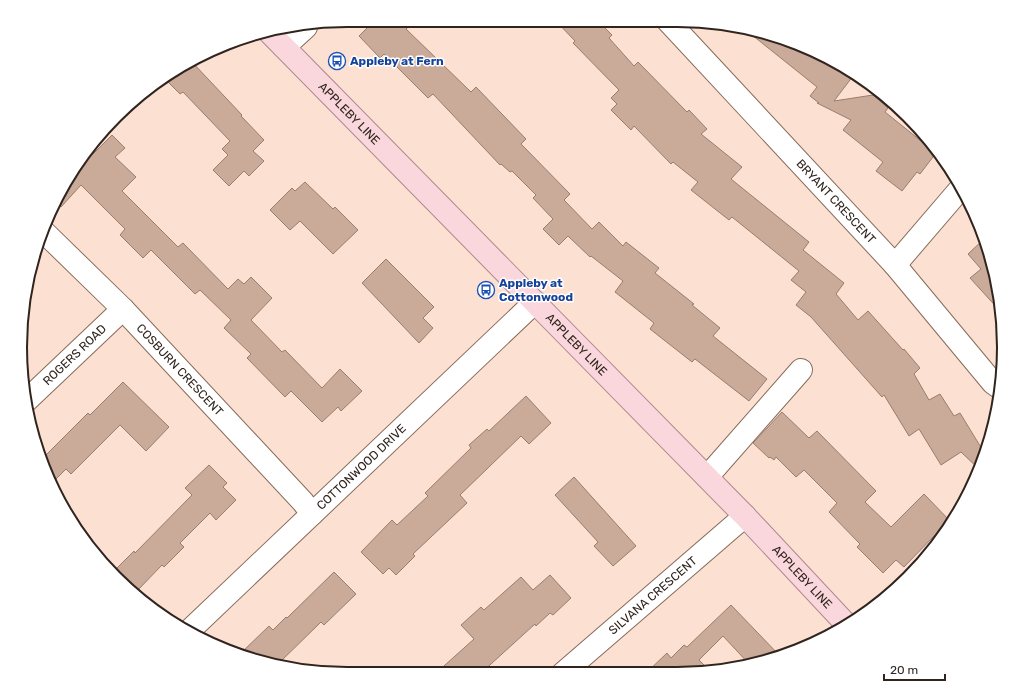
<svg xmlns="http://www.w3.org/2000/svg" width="1024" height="694" viewBox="0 0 1024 694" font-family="Rubik,sans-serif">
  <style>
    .building { fill: #caaa99; stroke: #9a7d6c }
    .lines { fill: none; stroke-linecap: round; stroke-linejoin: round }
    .minor-casing { stroke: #876b5a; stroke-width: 24 }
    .major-casing { stroke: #b0878b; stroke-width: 24 }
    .minor { stroke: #fff; stroke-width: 22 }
    .major { stroke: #f9d7dc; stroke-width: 22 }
    .labels { text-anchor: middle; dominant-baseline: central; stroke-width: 3; stroke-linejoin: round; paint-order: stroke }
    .transit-label { font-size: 12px; font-weight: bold; fill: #164399; stroke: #fff; text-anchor: start }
    .street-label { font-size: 12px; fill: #30241e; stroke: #fff }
    .rim { fill: none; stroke: #30241e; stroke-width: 2 }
  </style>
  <rect width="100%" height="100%" fill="#fce1d3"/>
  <g class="building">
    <polygon points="375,20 416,20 406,29 471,92 476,87 526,139 521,144 570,194 564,200 592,229 599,222 623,246 626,242 659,268 655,273 694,304 692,305 720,328 713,336 767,379 749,401 695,359 692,362 650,329 654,323 615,292 623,281 591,256 590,257 568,236 559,245 543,229 553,219 533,198 536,195 512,171 510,172 501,164 500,165 433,94 428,98 384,54 380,58 359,36"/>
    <polygon points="555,20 597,20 612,35 609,38 634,66 638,62 687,112 689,110 707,129 701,134 742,167 731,179 809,242 803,250 844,283 836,294 858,320 868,311 903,350 904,349 920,368 914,374 929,400 940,394 954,416 960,413 985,454 980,470 961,452 941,465 919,429 909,436 884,395 882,397 811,317 796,305 806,292 791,280 799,271 732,217 729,220 691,190 698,182 673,162 671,164 634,126 631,130 611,110 617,104 611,98 619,90 573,43 575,41"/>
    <polygon points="748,29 822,54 853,76 834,101 873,95 888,108 885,112 936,153 920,174 917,172 902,191 876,171 883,162 843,130 851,120 817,103 819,103 810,96 817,87 747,31"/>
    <polygon points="192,62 242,115 241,116 264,140 253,151 264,161 249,176 244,171 229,186 213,170 228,155 222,149 230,141 183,92 180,94 163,77"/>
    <polygon points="112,135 125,148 115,157 136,177 122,191 178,247 183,243 228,289 238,279 244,284 251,277 272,298 251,320 282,352 285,350 322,388 340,369 362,391 341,411 338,407 322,422 291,391 285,397 247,358 251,354 224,328 231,320 200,290 195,294 151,250 143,258 120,235 125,229 81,185 61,207 56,203 88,148 93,154"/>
    <polygon points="305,182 333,209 335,207 358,230 333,254 300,221 290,230 270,210 292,188 295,191"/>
    <polygon points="984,239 998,283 1001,312 970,278 981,269 968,254"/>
    <polygon points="386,259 434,307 423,318 433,328 419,343 362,283"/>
    <polygon points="123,382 169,427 146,451 120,425 71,474 66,469 53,482 44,457 88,413 90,415"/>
    <polygon points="526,396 551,423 529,444 521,436 460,495 467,503 413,554 415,556 396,575 389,568 383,574 361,552 392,520 397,525 428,496 425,493 471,448 469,445 487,429 489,431"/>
    <polygon points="782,412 809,438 817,431 876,491 865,502 891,527 924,494 952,523 949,528 941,539 936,534 904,567 896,560 883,573 857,547 860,544 829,512 837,503 804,470 796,477 776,457 774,460 770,457 769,458 753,443"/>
    <polygon points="209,465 227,483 223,487 236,500 216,520 210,513 180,543 184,547 164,567 162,565 136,592 116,578 112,573 134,551 135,553 192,495 185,488"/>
    <polygon points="574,477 636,546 613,566 594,546 598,542 555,495"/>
    <polygon points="334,572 356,594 324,625 321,622 277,665 241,653 269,626 273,630 286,617 287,618"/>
    <polygon points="550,575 571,598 553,615 550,613 536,626 535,624 480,674 435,674 474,639 461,625 481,607 484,610 521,577 533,590"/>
    <polygon points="731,605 780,656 750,665 723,636 699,660 710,671 677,674 645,674 667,653 671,658 684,645 687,647"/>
  </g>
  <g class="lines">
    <g class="minor-casing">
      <g id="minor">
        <path id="s1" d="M667 20 895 265 993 383 1000 388"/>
        <polyline points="284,47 306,27"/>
        <path id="s2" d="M43 231 123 309 303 502 312 514"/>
        <polyline points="895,265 961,188"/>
        <path id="s3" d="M26 401 123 309"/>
        <polyline points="707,477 801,370"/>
        <path id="s4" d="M189 631 535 302"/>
        <path id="s5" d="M562 674 745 516"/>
      </g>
    </g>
    <g class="major-casing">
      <g id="major">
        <path id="s6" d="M270 33 745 516 847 625"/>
      </g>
    </g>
    <use href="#minor" class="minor"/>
    <use href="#major" class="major"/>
  </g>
  <defs>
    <g id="bus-ring" transform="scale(0.9)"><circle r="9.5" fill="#fff" stroke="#1a4fb4" stroke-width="1.5"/><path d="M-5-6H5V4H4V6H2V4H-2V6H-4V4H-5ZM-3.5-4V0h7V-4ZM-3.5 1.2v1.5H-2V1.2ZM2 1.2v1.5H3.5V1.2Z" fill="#1a4fb4"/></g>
  </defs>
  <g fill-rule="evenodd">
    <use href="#bus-ring" x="337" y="61"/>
    <use href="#bus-ring" x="486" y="290"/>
  </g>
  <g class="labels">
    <g class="transit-label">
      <text x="350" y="61">Appleby at Fern</text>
      <text x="499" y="283">Appleby at<tspan x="499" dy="14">Cottonwood</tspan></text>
    </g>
    <g class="street-label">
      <text stroke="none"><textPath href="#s6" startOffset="113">APPLEBY LINE</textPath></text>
      <text stroke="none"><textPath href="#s1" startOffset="248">BRYANT CRESCENT</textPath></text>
      <text stroke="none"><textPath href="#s6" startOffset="437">APPLEBY LINE</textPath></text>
      <text stroke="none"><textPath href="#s3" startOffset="67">ROGERS ROAD</textPath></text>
      <text stroke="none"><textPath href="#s2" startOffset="195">COSBURN CRESCENT</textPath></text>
      <text stroke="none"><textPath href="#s4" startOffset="238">COTTONWOOD DRIVE</textPath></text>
      <text stroke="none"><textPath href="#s6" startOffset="761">APPLEBY LINE</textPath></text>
      <text stroke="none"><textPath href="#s5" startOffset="120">SILVANA CRESCENT</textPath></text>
    </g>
  </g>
  <path d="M0 0H1024V694H0ZM347 27H677A320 320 0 0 1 997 347V347A320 320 0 0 1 677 667H347A320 320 0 0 1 27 347V347A320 320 0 0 1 347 27Z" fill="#fff" fill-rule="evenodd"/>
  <path class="rim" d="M347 27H677A320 320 0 0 1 997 347V347A320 320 0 0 1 677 667H347A320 320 0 0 1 27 347V347A320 320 0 0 1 347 27Z"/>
  <path d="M884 674v6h61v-6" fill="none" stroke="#30241e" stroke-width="2"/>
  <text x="890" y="674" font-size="12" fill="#30241e" stroke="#ffffff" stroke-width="3" paint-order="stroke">20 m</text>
</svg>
